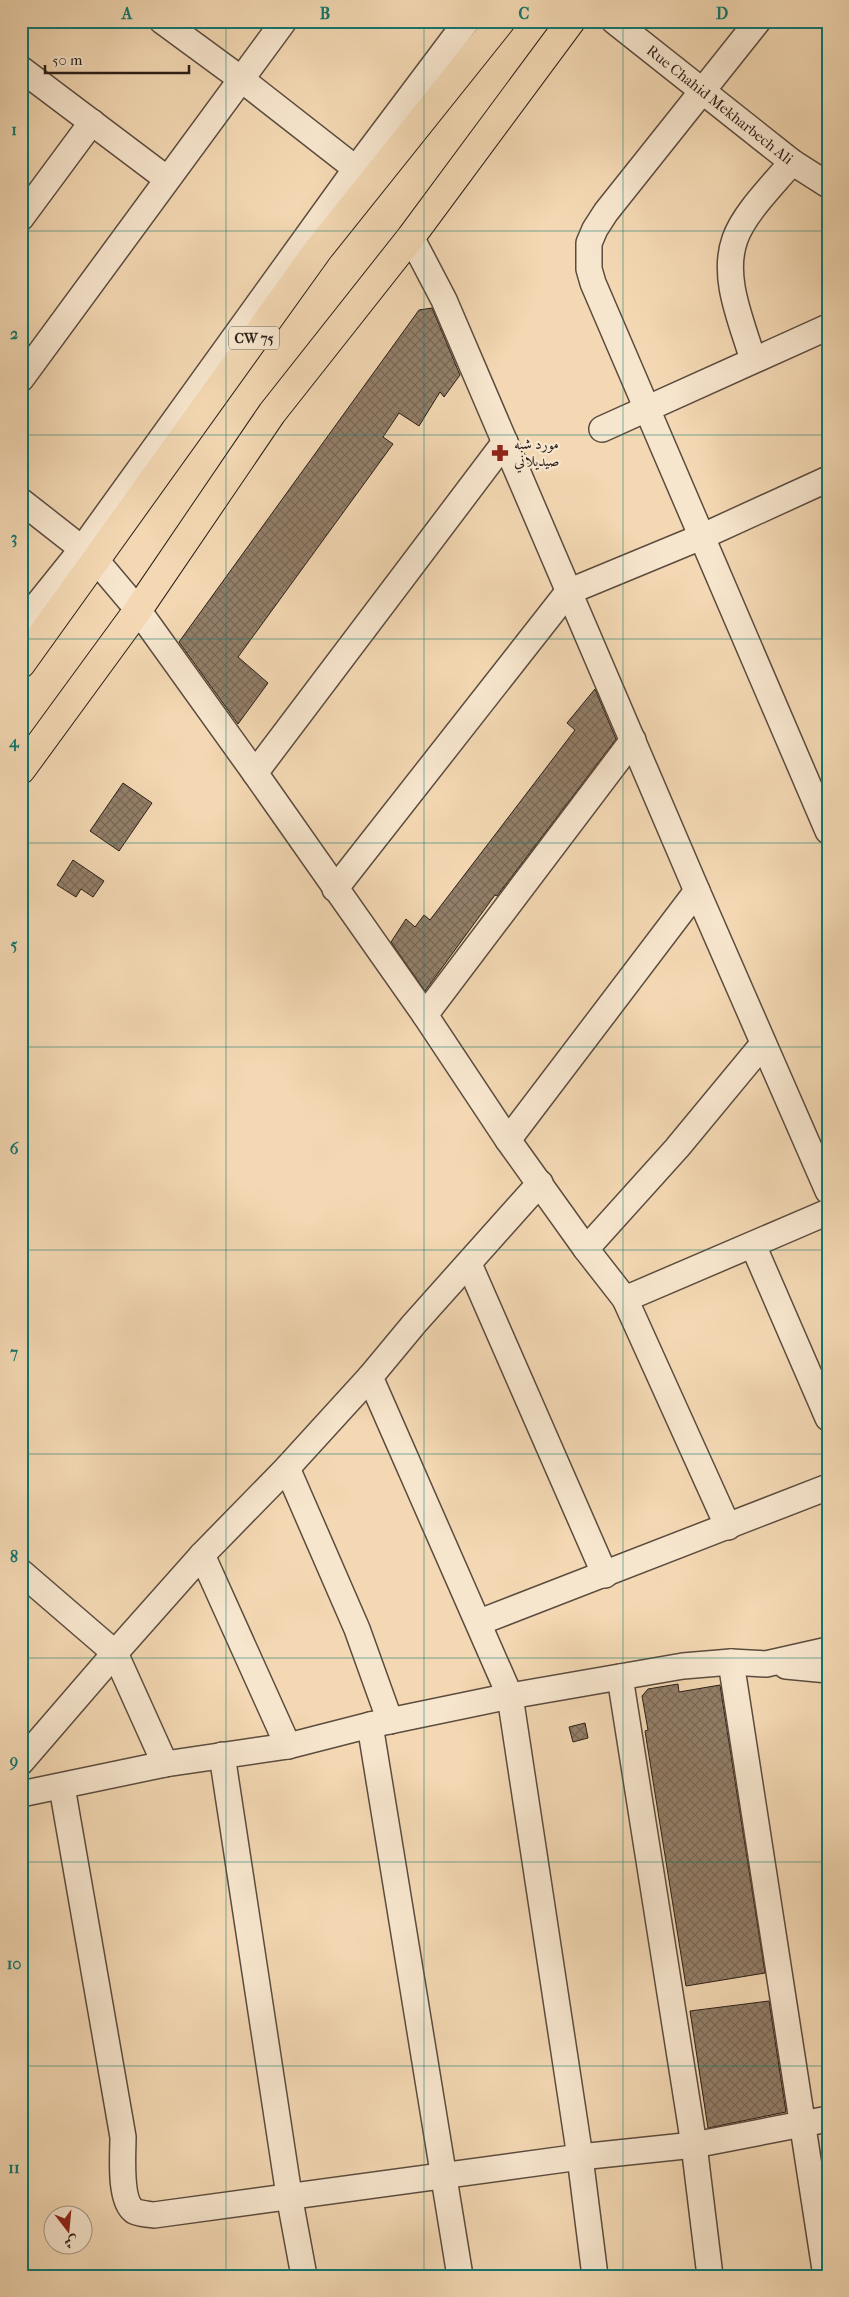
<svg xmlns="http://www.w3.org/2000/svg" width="849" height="2297" viewBox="0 0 849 2297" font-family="'IM FELL French Canon',Amiri,serif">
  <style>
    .building { fill: url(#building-cross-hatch); stroke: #2a1e18 }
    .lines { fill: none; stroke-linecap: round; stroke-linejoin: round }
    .minor-casing { stroke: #5c4c3f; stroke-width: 28 }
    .major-casing { stroke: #2a1e18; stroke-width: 30 }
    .minor { stroke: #f7e6ce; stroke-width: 25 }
    .major { stroke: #f3d8b3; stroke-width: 28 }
    .grid { fill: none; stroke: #0f766e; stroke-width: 1; stroke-opacity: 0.55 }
    .labels { text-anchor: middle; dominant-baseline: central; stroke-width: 4.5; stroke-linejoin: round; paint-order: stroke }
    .shield { fill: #f7e6ce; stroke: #685a4f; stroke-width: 1 }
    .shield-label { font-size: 14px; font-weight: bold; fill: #2a1e18 }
    .street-label { font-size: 15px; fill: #2a1e18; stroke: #f7e6ce }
    .poi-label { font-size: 15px; fill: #2a1e18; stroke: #f7e6ce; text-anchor: start }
    .neatline { fill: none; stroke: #0f766e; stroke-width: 2 }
    .grid-label { font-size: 16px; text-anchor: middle; font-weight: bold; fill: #0f766e }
  </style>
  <defs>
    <pattern id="building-cross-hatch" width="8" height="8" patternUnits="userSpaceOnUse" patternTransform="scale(1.25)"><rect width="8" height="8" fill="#937f69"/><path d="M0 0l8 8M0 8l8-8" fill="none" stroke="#786755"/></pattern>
  </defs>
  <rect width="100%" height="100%" fill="#f3d8b3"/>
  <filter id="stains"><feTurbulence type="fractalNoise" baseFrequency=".004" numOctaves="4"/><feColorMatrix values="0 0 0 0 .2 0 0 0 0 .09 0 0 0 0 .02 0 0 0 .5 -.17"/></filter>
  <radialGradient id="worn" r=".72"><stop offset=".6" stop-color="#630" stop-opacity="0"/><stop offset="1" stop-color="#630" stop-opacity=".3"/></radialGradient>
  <g class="building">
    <polygon points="432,308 460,375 444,397 440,392 419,426 399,413 383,437 393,444 238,657 268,683 238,724 179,642 419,310"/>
    <polygon points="595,689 616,739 497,896 495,895 425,991 391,942 406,919 415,927 424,915 430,920 575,730 567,723"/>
    <polygon points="123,783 152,803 119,851 90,831"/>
    <polygon points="73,860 104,881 93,897 81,889 76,897 57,885"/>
    <polygon points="678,1684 679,1692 720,1685 765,1973 686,1986 645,1731 648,1730 642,1696 648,1689"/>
    <polygon points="585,1723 588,1738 573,1742 569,1727"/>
    <polygon points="769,2001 786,2112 708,2128 690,2011"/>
  </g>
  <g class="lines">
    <g class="minor-casing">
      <g id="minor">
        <polyline points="162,21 241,79 369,179"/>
        <path id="s1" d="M614 21 792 162 828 185"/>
        <polyline points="758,21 606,212 595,229 589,243 589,269 593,283 828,831"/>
        <polyline points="21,69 167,179"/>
        <polyline points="21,218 92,122"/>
        <polyline points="411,237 444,300 697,891 828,1191"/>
        <path d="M753 360C742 322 721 278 735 239 744 213 774 184 792 162"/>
        <polyline points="21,379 284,21"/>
        <polyline points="602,429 828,327"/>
        <polyline points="21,501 95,559 138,610 255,773 425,1015 508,1140 586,1249 625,1299 728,1527"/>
        <polyline points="21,625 82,549 355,170 467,21"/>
        <polyline points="255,773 505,442"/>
        <polyline points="335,889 568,592 701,537 828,479"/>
        <polyline points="425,1015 633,740"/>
        <polyline points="508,1140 697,891"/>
        <polyline points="753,1245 828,1418"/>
        <polyline points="586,1249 677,1148 763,1044"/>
        <polyline points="469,1264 605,1575"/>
        <polyline points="625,1299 828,1212"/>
        <polyline points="370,1377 510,1696 580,2157 595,2276"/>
        <polyline points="287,1468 357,1629 390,1721"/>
        <polyline points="202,1555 288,1746"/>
        <polyline points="21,1572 115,1653 165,1764"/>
        <polyline points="480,1622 828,1487"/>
        <polyline points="731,1662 826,2276"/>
        <polyline points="786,1666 828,1670"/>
        <polyline points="620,1677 694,2145 710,2276"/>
        <polyline points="370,1725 460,2276"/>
        <polyline points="222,1755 289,2195 304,2276"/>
        <polyline points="21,1762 115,1653 202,1555 287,1468 370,1377 414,1324 540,1183"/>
        <path d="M62 1787 123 2137C123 2154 119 2200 134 2211 140 2214 148 2214 154 2215L580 2157 694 2145 828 2119"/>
        <polyline points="21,1794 165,1764 288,1746 370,1725 510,1696 683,1666 731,1662 766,1664 828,1650"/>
      </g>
    </g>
    <g class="major-casing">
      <g id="major">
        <polyline points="21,664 318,250 501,21"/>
        <polyline points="21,770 138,610 272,413 411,237 571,21"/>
      </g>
    </g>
    <use href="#minor" class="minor"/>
    <use href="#major" class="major"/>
  </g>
  <path class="grid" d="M226 21V2276M424 21V2276M623 21V2276M21 231H828M21 435H828M21 639H828M21 843H828M21 1047H828M21 1250H828M21 1454H828M21 1658H828M21 1862H828M21 2066H828"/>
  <defs>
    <g id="pharmacy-bare" transform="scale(1.35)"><path d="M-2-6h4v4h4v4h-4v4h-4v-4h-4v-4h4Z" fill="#8f2418" stroke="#f7e6ce" stroke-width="2.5" paint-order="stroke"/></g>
  </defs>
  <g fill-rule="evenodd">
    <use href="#pharmacy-bare" x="500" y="453"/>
  </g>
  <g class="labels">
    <rect class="shield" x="229" y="326.5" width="50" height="23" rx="4"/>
    <g class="shield-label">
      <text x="254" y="338">CW 75</text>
    </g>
    <g class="street-label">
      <text stroke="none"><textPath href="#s1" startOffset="135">Rue Chahid Mekharbech Ali</textPath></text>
    </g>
    <g class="poi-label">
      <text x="514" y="444">مورد شبه<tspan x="514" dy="17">صيديلاني</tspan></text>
    </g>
  </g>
  <rect width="849" height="2297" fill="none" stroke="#f3d8b3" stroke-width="55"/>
  <g transform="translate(68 2230) rotate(164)"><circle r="24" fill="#f7e6ce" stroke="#a59685"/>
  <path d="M0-4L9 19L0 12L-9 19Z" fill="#8f2418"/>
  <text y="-8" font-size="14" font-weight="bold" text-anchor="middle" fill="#2a1e18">ش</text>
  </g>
  <path d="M45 65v8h144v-8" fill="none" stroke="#2a1e18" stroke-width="2.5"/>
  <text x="52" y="65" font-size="15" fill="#2a1e18" stroke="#f7e6ce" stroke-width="4" paint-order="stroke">50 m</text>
  <rect x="28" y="28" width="794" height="2242" class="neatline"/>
  <g class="grid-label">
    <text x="127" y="19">A</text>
    <text x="325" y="19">B</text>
    <text x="524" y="19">C</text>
    <text x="722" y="19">D</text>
    <text x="14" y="135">1</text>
    <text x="14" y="339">2</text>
    <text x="14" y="543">3</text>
    <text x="14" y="747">4</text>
    <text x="14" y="950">5</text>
    <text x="14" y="1154">6</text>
    <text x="14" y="1358">7</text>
    <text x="14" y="1562">8</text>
    <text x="14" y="1766">9</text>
    <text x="14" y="1969">10</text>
    <text x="14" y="2173">11</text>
  </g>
  <rect width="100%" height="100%" filter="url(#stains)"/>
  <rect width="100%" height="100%" fill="url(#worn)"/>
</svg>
